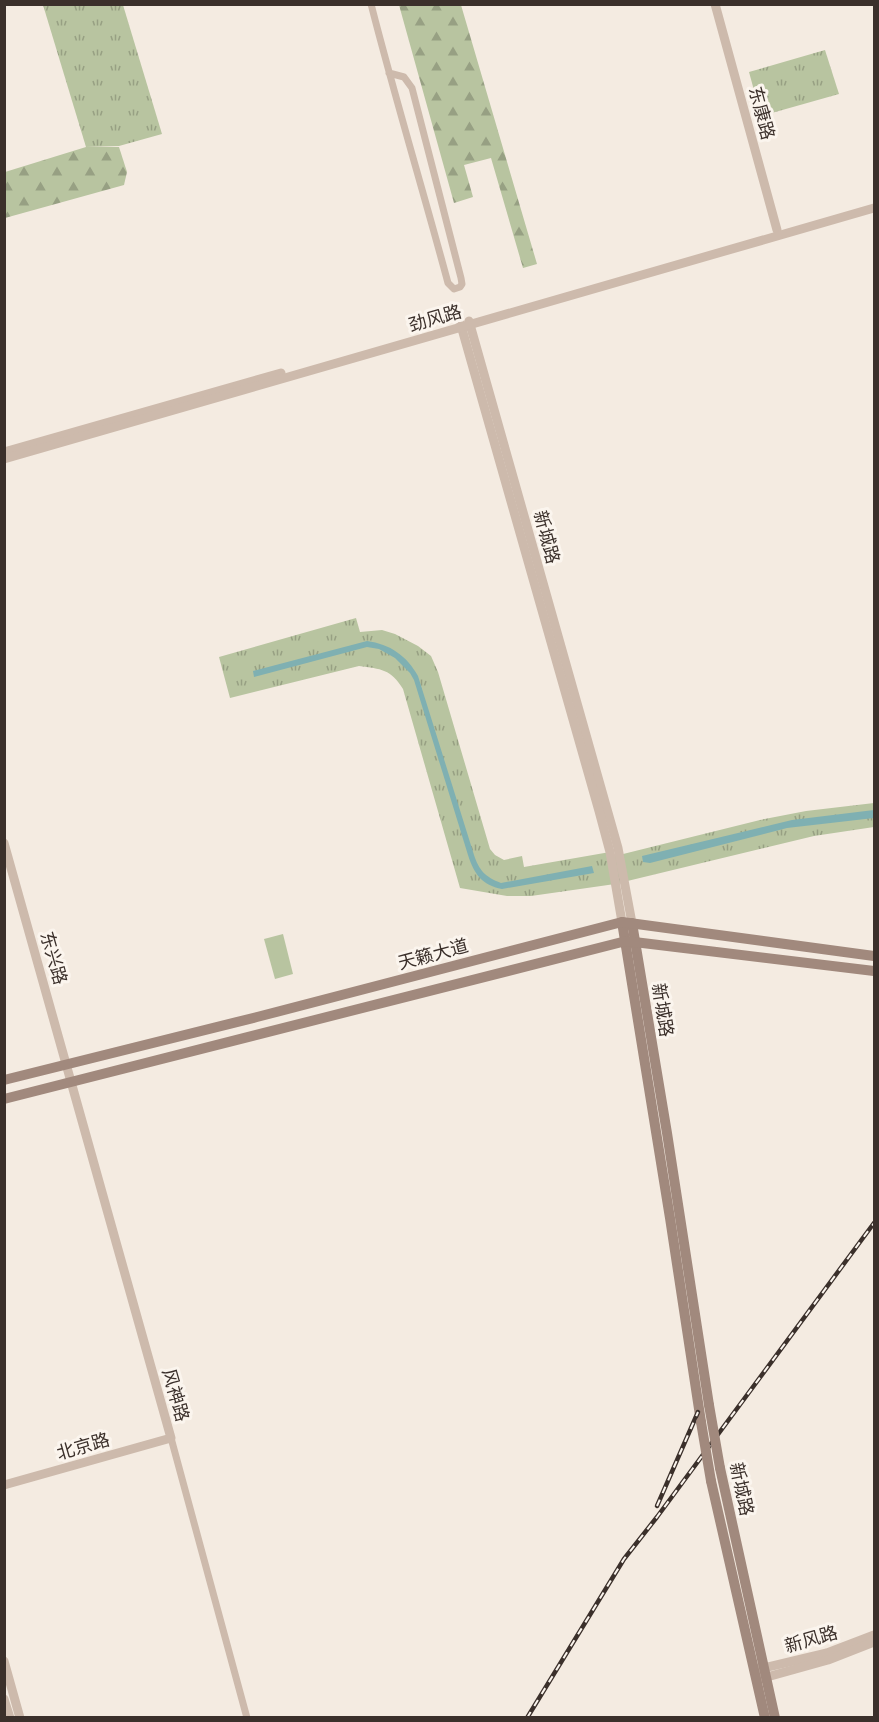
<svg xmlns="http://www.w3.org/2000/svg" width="879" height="1722" viewBox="0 0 879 1722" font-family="'Titillium Web','Noto Sans SC',sans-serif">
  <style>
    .grass { fill: url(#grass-tufts) }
    .forest { fill: url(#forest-firs) }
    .pitch { fill: #b8c4a0 }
    .water { fill: #7fb0b2 }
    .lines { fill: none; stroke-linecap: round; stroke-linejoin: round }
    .minor { stroke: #cdbaac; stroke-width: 7 }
    .tertiary { stroke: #cdbaac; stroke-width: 9 }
    .secondary { stroke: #a1897d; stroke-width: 10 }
    .rail-casing { stroke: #3b302b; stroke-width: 4.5 }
    .rail { stroke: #fbf5ee; stroke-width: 2; stroke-dasharray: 7; stroke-linecap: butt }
    .secondary-bridge { stroke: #a1897d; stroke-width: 10 }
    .labels { text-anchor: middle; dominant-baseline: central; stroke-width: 6; stroke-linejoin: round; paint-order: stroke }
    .street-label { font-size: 18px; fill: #3b302b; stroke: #fbf5ee }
  </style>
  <defs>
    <pattern id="grass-tufts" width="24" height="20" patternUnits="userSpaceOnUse" patternTransform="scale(1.5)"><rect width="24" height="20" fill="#b8c4a0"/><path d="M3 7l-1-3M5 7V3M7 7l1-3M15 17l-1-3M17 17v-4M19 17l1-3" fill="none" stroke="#97a083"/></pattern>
    <pattern id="forest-firs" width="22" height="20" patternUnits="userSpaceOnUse" patternTransform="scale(1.5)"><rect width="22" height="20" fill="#b8c4a0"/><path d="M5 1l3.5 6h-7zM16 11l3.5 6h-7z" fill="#97a083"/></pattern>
  </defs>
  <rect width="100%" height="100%" fill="#f4ebe1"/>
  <g class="grass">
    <polygon points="43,5 123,5 162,134 119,146 86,147"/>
    <polygon points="825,50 839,94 761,116 749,72"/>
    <path d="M356 618 360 632 382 630 395 634 418 646 431 656 438 672 490 849 495 855 504 860 522 856 524 867 610 852 611 857 760 820 806 811 874 803V827L814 836 615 884 531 896H507L460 888 403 689C391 669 381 669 359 666L230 698 219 657Z"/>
  </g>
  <g class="forest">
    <polygon points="399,5 461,5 537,264 523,268 491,158 464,165 473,197 454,203"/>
    <polygon points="86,147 119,147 127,172 124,185 5,218 5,172"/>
  </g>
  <polygon class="pitch" points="283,934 293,974 275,979 264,939"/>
  <g class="water">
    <path d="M367 641C390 644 407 656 418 676L474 855C479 870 485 877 501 883L592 866 594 873 502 889C482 885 474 874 468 855L414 680 410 673 395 658 379 649 367 647 254 677 253 671Z"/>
    <polygon points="874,810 874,818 787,828 650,863 643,862 642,856 792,820"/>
  </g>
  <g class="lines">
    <g class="minor">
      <path d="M371 4C395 98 423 190 448 283L454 289 460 287 462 284 461 278 412 88 404 77 389 73"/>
      <polyline points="171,1438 247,1718"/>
    </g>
    <g class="tertiary">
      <polyline points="715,4 777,230"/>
      <polyline points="469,321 618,848 632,923"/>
      <polyline points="460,322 599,811 610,852 622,922"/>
      <polyline points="4,452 281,373"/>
      <polyline points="4,459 874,208"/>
      <polyline points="4,843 171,1438 4,1485"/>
      <polyline points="4,1661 20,1718"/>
      <polyline points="759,1669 827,1653 874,1635"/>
      <polyline points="760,1679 828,1660 874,1642"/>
      <polyline points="4,1699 10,1718"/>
    </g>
    <g class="secondary">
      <polyline points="622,922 670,1218 701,1422"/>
      <polyline points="632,923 667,1133 709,1405"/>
      <polyline points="4,1080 257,1017 622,922 874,956"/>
      <polyline points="4,1099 626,941 874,971"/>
      <polyline points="720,1468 775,1718"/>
      <polyline points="711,1481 765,1718"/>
    </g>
    <g class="rail-casing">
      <g id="rail">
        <polyline points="657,1506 698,1412"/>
        <polyline points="527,1718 624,1559 657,1517 874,1223"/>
      </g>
    </g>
    <use href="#rail" class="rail"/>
    <g class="secondary-bridge">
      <polyline points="709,1405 720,1468"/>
      <polyline points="701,1422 711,1481"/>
    </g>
  </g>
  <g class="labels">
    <g class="street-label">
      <text transform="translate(762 113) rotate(75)">东康路</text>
      <text transform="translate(435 318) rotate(-16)">劲风路</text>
      <text transform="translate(547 537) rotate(75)">新城路</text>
      <text transform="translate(433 954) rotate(-15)">天籁大道</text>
      <text transform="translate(54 958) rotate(74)">东兴路</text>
      <text transform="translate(663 1010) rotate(81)">新城路</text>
      <text transform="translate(176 1395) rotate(74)">风神路</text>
      <text transform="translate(83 1446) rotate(-16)">北京路</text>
      <text transform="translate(742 1489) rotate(78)">新城路</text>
      <text transform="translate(811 1639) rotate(-16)">新风路</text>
    </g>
  </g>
  <rect width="879" height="1722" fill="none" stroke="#3b302b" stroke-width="12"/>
</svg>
